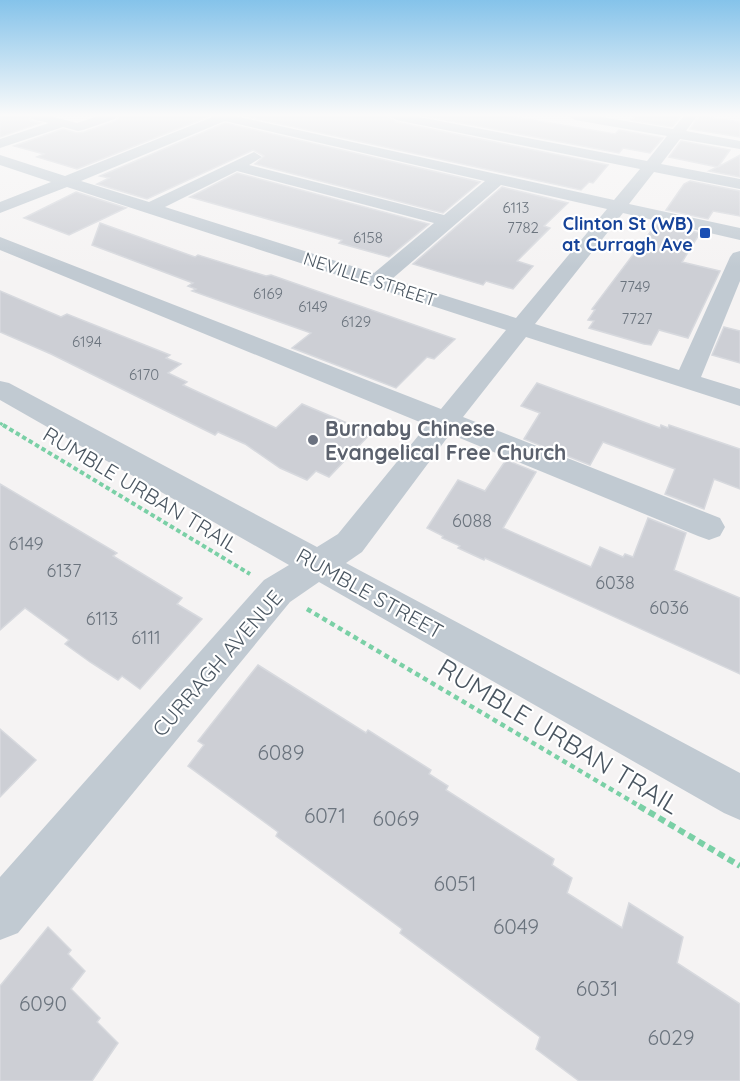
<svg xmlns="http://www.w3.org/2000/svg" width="740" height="1081" viewBox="0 0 740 1081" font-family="Quicksand,sans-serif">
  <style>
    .building { fill: #cdcfd5; stroke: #d7d9de; stroke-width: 1.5 }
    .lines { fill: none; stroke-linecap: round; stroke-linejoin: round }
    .path-far3 { stroke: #7ad0a6; stroke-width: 3; stroke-dasharray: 3 2; stroke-linecap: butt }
    .path-far2 { stroke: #7ad0a6; stroke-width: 4; stroke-dasharray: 4.5 3; stroke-linecap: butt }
    .path-far1 { stroke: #7ad0a6; stroke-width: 4.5; stroke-dasharray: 5 4; stroke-linecap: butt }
    .path { stroke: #7ad0a6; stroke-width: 6; stroke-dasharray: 7 4.5; stroke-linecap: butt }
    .minor { fill: #c1cad2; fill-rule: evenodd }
    .transit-dot { fill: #1a4fb4; stroke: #fff; stroke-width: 2 }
    .worship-dot { fill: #6b7280; stroke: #fff; stroke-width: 2 }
    .labels { text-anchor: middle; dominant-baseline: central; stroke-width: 4.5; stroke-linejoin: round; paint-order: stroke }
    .far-number-label { font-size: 15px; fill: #6b747e }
    .far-transit-label { font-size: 18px; font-weight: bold; fill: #164399; stroke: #fff; text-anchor: end }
    .far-street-label { font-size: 18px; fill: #4a5661; stroke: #fff }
    .number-label { font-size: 18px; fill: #6b747e }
    .worship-label { font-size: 21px; font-weight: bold; fill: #5b616d; stroke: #fff; text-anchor: start }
    .street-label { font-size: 21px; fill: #4a5661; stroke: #fff }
    .near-number-label { font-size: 21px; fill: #6b747e }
    .near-street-label { font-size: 26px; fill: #4a5661; stroke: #fff }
  </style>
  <rect width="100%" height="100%" fill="#f5f3f3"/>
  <g class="building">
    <polygon points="0,116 28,116 31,121 40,123 0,137"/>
    <polygon points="119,116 210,116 77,169 37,157 44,154 14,146 63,129 77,133 84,132 116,121"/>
    <polygon points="244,116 387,116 396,122 608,165 593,183 589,182 581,190"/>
    <polygon points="424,116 509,116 615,134 619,130 663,138 650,153 623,148 619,153"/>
    <polygon points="636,116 681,116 672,127 631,120"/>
    <polygon points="699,116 740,122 740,137 690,129"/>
    <polygon points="225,123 480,182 443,213 255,164 264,156 253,150 147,199 97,184 109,178 100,176"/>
    <polygon points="681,141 730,150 718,167 740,155 740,177 709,171 717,167 669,157"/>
    <polygon points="237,173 429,224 389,257 339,243 342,240 190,197"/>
    <polygon points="690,181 740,191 740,216 713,211 708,219 666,210 684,184"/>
    <polygon points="502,187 568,203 544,226 550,228 517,261 533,266 513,289 486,281 483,285 413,264"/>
    <polygon points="76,192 126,208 69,235 24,218"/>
    <polygon points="100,223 195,257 198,255 266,276 271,275 455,339 434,359 427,357 396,388 292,348 311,333 192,291 196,289 188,286 193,283 92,245"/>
    <polygon points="657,223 700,233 682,262 720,271 688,338 659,330 651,345 644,344 589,328 594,321 588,320 595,310 592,309"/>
    <polygon points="0,291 61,317 67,314 170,355 166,358 181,364 168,373 187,382 183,385 276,428 302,404 371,433 329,477 316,471 307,480 280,468 245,444 218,432 215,435 51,354 0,332"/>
    <polygon points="724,327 740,331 740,363 712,355"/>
    <polygon points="537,383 660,428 661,425 668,428 669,425 740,449 740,489 714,479 704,509 665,494 675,469 603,442 590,465 524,439 540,413 521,406"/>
    <polygon points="506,460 536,472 503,528 591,567 600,547 623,557 625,554 633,557 648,518 686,533 674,570 740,598 740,674 485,558 484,560 458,548 460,546 442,538 443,536 427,528 458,480 485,491"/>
    <polygon points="0,484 117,553 113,556 182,598 177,604 202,619 140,689 122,676 118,680 90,662 65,644 69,640 25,608 0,630"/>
    <polygon points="258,665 366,733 368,730 431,770 429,774 448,786 446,790 554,859 552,865 572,878 567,893 622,928 629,903 683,937 677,963 740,1004 740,1081 579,1081 536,1049 540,1037 400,933 402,929 276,836 278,832 188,766 204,745 198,741"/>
    <polygon points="0,729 36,760 0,797"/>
    <polygon points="48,927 71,950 68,954 85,971 71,989 100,1018 97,1022 118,1043 92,1081 0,1081 0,986"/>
  </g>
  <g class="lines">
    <polyline class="path-far3" points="0,423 6,427"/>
    <polyline class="path-far2" points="3,425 250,574"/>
    <polyline class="path-far1" points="307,609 641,807"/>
    <polyline class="path" points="639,806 740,866"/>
    <g class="minor">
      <polygon points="30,116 50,116 77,123 98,116 117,116 115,119 83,130 78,131 63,127 0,148 0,139 49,123 31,119"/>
      <path d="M215 116H235L614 200 640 169 396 120 389 116H414L647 161 667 136 575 120 568 116H596L673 129 684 116H697L686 131 740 141V149L680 139 661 164 740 179V189L654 172 629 204 740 228V240L623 213 535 324 679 370 730 257 733 253 740 251V281L701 377 740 389V406L526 337 463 417 720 518 725 527 720 536 709 540 698 536 450 434 362 552 346 563 740 773V820L724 813 319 582 290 602 18 933 0 940V877L254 591 264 580 289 565 0 400V381L9 383 317 547 338 534 427 425 0 250V237L441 409 506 330 67 187 0 213V202L51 182 0 165V155L65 176ZM225 121 485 181 444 215 249 165 262 157 254 152 149 202 81 181ZM237 171 434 223 374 273 165 207ZM501 185 607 209 516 318 392 279Z"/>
    </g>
  </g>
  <linearGradient id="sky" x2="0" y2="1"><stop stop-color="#85c3ea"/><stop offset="0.43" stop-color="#fafafa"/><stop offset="1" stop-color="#fafafa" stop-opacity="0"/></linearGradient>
  <rect width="740" height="267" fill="url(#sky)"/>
  <rect class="transit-dot" x="699" y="227" width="12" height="12" rx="3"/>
  <circle class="worship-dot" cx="313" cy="440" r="6"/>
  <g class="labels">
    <g class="far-number-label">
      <text x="516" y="207">6113</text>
      <text x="523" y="227">7782</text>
      <text x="368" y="237">6158</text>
      <text x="635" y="286">7749</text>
      <text x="268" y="293">6169</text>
      <text x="313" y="306">6149</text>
      <text x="637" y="318">7727</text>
      <text x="356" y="321">6129</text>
      <text x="87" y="341">6194</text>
      <text x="144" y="374">6170</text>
    </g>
    <g class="far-transit-label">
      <text x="693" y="223">Clinton St (WB)<tspan x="693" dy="21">at Curragh Ave</tspan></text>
    </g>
    <g class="far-street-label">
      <text transform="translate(370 279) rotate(18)">NEVILLE STREET</text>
    </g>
    <g class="number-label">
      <text x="472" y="520">6088</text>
      <text x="26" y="543">6149</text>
      <text x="64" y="570">6137</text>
      <text x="615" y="582">6038</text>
      <text x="669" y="607">6036</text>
      <text x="102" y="618">6113</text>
      <text x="146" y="637">6111</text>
    </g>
    <g class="worship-label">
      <text x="325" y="428">Burnaby Chinese<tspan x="325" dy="24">Evangelical Free Church</tspan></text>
    </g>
    <g class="street-label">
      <text transform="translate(141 489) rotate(31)">RUMBLE URBAN TRAIL</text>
      <text transform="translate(370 593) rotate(29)">RUMBLE STREET</text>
      <text transform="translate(217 663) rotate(-49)">CURRAGH AVENUE</text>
    </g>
    <g class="near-number-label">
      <text x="281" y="752">6089</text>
      <text x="325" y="815">6071</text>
      <text x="396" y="818">6069</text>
      <text x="455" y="883">6051</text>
      <text x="516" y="926">6049</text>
      <text x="597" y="988">6031</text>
      <text x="43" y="1003">6090</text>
      <text x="671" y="1037">6029</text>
    </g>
    <g class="near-street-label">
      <text transform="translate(559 736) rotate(31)">RUMBLE URBAN TRAIL</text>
    </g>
  </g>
</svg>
